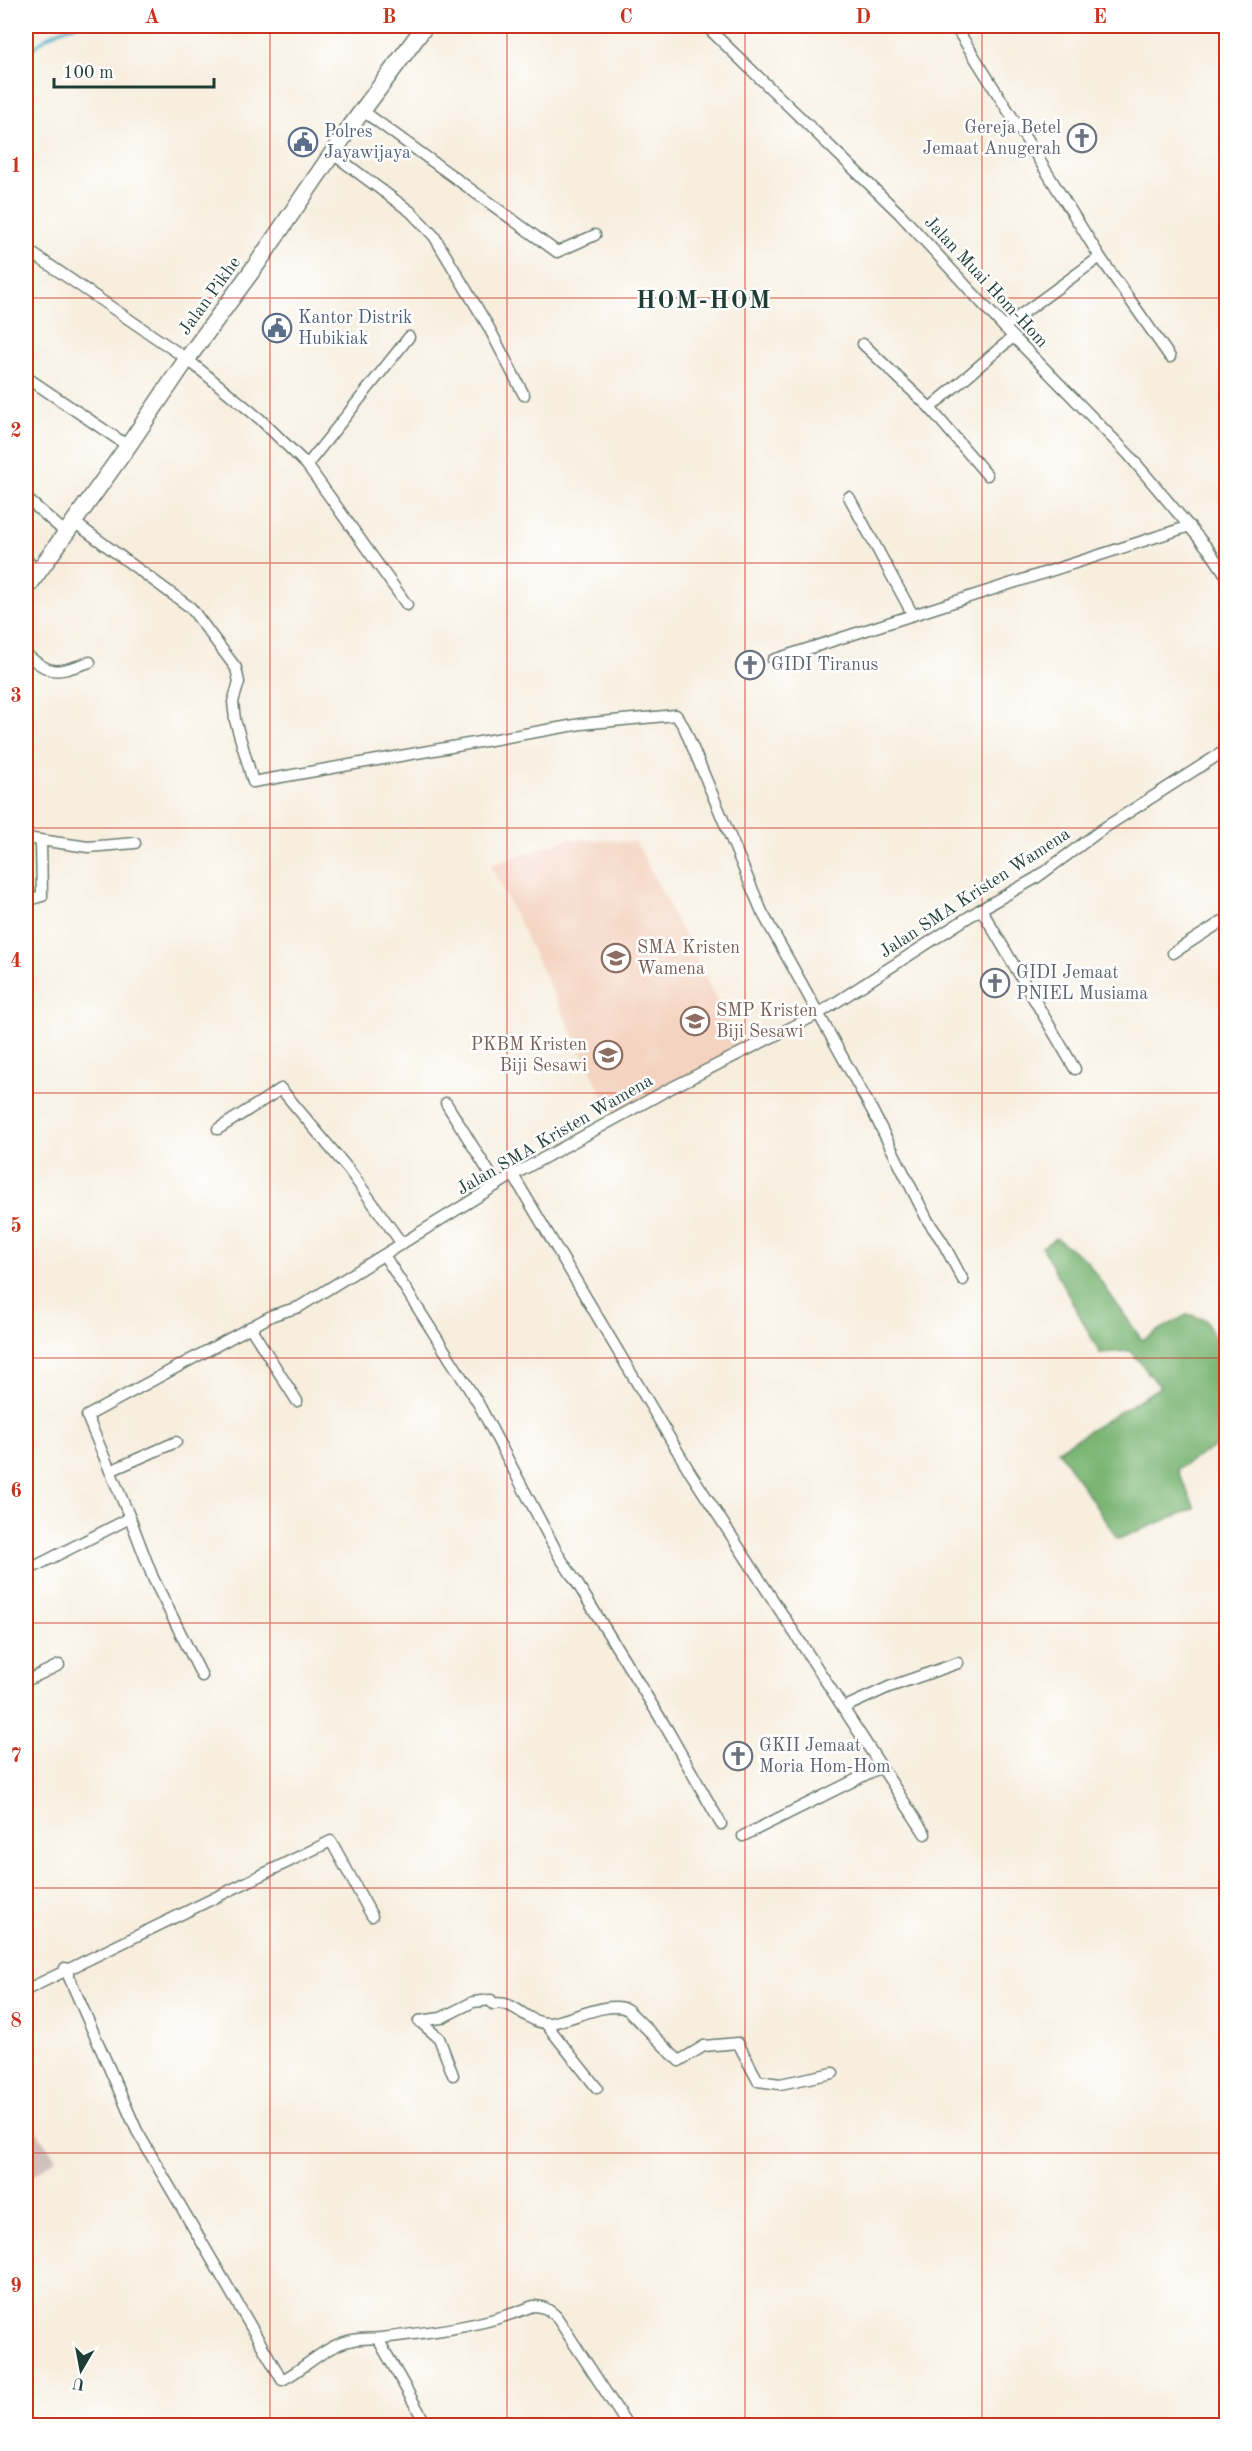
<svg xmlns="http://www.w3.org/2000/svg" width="1252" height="2451" viewBox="0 0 1252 2451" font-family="'Old Standard TT',serif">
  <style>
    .built { fill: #f4d3c0 }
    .industrial { fill: #d0c0bc }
    .forest { fill: #7ab573; stroke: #4c7954; stroke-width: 1.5 }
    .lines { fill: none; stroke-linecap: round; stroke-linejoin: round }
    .stream { stroke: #4daccc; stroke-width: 3 }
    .minor-casing { stroke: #6b7b70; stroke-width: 13 }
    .highway-casing { stroke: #6b7b70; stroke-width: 19 }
    .minor { stroke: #fff; stroke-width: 10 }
    .highway { stroke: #fff; stroke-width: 16 }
    .grid { fill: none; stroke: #c8321e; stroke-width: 1.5; stroke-opacity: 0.55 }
    .labels { text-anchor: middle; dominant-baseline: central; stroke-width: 5; stroke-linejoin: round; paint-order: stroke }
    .worship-label { font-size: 18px; fill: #5b616d; stroke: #fff; text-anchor: start }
    .service-label { font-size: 18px; fill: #4e5e75; stroke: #fff; text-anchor: start }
    .street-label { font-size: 18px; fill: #1f3d34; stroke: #fff }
    .education-label { font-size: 18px; fill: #785e54; stroke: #fff; text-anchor: start }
    .district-label { font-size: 24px; font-weight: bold; letter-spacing: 1.5px; fill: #1f3d34; stroke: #fff }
    .neatline { fill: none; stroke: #c8321e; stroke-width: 2 }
    .grid-label { font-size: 20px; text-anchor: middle; font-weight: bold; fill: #c8321e }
  </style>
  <rect width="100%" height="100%" fill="#fff"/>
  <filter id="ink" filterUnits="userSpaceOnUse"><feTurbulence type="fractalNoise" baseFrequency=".0167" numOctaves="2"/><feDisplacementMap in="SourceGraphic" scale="12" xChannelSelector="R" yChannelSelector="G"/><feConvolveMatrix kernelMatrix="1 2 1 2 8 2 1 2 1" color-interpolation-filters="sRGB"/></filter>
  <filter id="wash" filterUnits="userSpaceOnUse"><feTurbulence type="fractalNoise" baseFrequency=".008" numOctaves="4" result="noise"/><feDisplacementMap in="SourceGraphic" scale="24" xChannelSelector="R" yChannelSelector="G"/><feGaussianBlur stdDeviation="1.35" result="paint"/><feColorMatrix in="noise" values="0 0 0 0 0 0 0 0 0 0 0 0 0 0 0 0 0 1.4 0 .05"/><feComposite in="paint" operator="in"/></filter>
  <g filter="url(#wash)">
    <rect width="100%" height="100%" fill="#f7eede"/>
    <polygon class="built" points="569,839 636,842 743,1051 615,1121 491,865"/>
    <polygon class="industrial" points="26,2116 56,2159 26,2181"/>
    <polygon class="forest" points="1056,1238 1086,1260 1142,1340 1188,1314 1206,1320 1226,1361 1226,1440 1177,1469 1195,1508 1118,1539 1058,1450 1160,1387 1131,1351 1100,1353 1042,1247"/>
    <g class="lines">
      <path class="stream" d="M26 56C38 42 56 29 75 26"/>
    </g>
  </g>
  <g filter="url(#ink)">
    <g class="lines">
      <g class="minor-casing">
        <g id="minor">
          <polyline points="706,26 900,214 1004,327 1128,454 1209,550 1226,575"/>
          <polyline points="955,26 1100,257 1004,327"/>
          <polyline points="363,111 557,252 595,235"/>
          <polyline points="333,154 411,212 434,236 488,326 524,395"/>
          <polyline points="26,249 187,359 260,419 307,465 407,605"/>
          <polyline points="1100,257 1170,357"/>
          <polyline points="863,344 930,408 987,475"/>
          <polyline points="26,377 128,446"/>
          <polyline points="930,408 1013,337"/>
          <polyline points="307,465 409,337"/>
          <polyline points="849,497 913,615 1190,526"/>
          <polyline points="26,498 66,533"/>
          <polyline points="74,522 191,608 236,668 239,682 233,702 235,720 253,782 581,724 676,715 684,727 762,912 873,1112 928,1221 942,1241 963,1280"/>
          <polyline points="26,559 37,572"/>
          <path d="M26 654C52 677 58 672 90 662"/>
          <polyline points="773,660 913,615"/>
          <polyline points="26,838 88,847 135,843"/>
          <polyline points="26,901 42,896 41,842"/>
          <polyline points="981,909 1075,1069"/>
          <polyline points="1173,953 1226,919"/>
          <polyline points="446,1103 497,1185"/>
          <polyline points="218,1129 281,1089 349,1170 402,1244"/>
          <polyline points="513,1175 690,1472 925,1834"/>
          <polyline points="384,1255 478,1403 559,1556 577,1583 667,1729 721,1824"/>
          <polyline points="250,1327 297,1401"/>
          <polyline points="110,1471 176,1442"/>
          <polyline points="130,1518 153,1578 202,1676"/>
          <polyline points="26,1571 130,1518 87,1416 273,1315 299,1307 513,1175 671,1088 818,1014 981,909 1036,878 1104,828 1226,750"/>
          <polyline points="26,1681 59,1665"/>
          <polyline points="843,1708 889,1687 958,1663"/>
          <polyline points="743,1836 881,1767"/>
          <path d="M65 1968 137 2131 282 2380C306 2368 325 2345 353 2340 362 2338 372 2339 381 2338 432 2332 485 2326 533 2306 543 2306 548 2309 556 2316L628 2426"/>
          <polyline points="26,1990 331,1841 372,1916"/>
          <path d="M419 2021 441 2018 473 2002 491 2000 493 2004C516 1999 527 2025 550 2023 570 2021 610 1999 628 2010L679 2061 704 2046 738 2043 758 2081 780 2084 833 2073"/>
          <polyline points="419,2021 439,2038 453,2075"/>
          <polyline points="546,2024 597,2088"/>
          <polyline points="378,2339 427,2426"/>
        </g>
      </g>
      <g class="highway-casing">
        <polyline id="highway" points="26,589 128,446 187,359 257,264 351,126 425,26"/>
      </g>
      <use href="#minor" class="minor"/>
      <use href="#highway" class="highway"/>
    </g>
  </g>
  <path class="grid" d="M270 26V2426M507 26V2426M745 26V2426M982 26V2426M26 298H1226M26 563H1226M26 828H1226M26 1093H1226M26 1358H1226M26 1623H1226M26 1888H1226M26 2153H1226"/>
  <defs>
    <g id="church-ring" transform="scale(1.5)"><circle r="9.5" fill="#fff" stroke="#6b7280" stroke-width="1.5"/><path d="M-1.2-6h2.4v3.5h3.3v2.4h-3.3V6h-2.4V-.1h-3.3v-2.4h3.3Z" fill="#6b7280"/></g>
    <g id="civic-ring" transform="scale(1.5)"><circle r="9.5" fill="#fff" stroke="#5c6f8a" stroke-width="1.5"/><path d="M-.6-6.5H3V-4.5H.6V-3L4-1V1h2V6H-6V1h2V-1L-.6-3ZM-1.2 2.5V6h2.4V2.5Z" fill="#5c6f8a"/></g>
    <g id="school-ring" transform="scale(1.5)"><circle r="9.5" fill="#fff" stroke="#8d6e63" stroke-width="1.5"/><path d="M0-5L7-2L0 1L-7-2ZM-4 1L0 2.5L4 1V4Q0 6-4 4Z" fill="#8d6e63"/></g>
  </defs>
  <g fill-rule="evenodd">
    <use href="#church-ring" x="1082" y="138"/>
    <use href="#civic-ring" x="303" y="142"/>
    <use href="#civic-ring" x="277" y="328"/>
    <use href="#church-ring" x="750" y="665"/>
    <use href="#school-ring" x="616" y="958"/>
    <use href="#church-ring" x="995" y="983"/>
    <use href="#school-ring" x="695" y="1021"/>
    <use href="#school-ring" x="608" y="1055"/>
    <use href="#church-ring" x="738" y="1756"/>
  </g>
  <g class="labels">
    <g class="worship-label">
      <text x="1061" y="128" text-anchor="end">Gereja Betel<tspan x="1061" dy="21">Jemaat Anugerah</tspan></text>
      <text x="771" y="665">GIDI Tiranus</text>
      <text x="1016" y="973">GIDI Jemaat<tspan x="1016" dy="21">PNIEL Musiama</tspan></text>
      <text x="759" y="1746">GKII Jemaat<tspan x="759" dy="21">Moria Hom-Hom</tspan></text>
    </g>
    <g class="service-label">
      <text x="324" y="132">Polres<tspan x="324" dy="21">Jayawijaya</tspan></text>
      <text x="298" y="318">Kantor Distrik<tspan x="298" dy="21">Hubikiak</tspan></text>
    </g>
    <g class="street-label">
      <text transform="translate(986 282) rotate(47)">Jalan Muai Hom-Hom</text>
      <text transform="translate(210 296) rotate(-54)">Jalan Pikhe</text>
      <text transform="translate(975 893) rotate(-33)">Jalan SMA Kristen Wamena</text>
      <text transform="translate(555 1135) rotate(-30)">Jalan SMA Kristen Wamena</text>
    </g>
    <g class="education-label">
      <text x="637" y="948">SMA Kristen<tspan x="637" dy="21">Wamena</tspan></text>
      <text x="716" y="1011">SMP Kristen<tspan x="716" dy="21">Biji Sesawi</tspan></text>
      <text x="587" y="1045" text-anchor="end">PKBM Kristen<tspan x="587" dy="21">Biji Sesawi</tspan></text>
    </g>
    <g class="district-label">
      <text x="704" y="302">HOM-HOM</text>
    </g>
  </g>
  <rect width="1252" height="2451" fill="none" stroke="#fff" stroke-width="66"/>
  <g transform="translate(81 2370) rotate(190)" stroke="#ffffff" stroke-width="4.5" paint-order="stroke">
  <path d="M0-4.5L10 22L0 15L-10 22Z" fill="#1f3d34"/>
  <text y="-9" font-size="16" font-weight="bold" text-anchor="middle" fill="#1f3d34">U</text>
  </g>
  <path d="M54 78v9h160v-9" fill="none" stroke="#1f3d34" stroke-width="3"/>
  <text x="63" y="78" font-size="18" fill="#1f3d34" stroke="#ffffff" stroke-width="4.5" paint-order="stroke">100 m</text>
  <rect x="33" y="33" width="1186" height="2385" class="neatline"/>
  <g class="grid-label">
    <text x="152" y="23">A</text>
    <text x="389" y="23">B</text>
    <text x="626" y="23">C</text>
    <text x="863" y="23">D</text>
    <text x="1100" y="23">E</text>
    <text x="16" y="172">1</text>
    <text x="16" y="437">2</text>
    <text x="16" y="702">3</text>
    <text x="16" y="967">4</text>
    <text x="16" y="1232">5</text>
    <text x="16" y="1497">6</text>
    <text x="16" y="1762">7</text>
    <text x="16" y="2027">8</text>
    <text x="16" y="2292">9</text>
  </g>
</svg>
